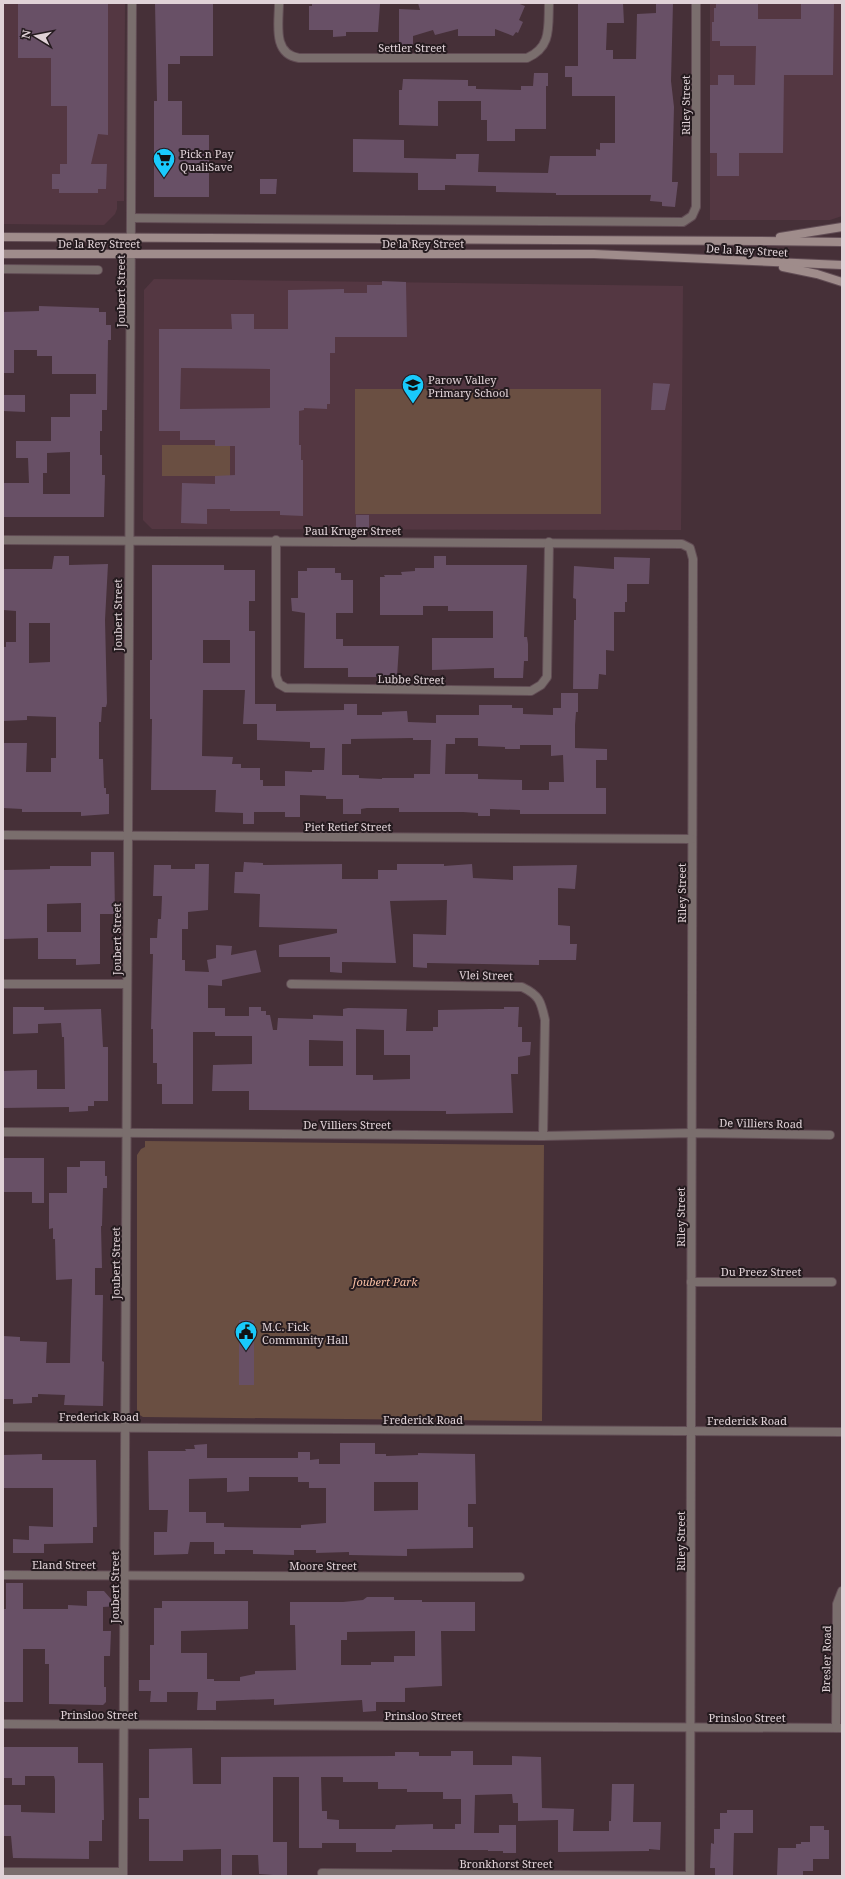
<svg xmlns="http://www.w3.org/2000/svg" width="845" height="1879" viewBox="0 0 845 1879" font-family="'Noto Serif',serif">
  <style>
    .built { fill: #543742 }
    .green { fill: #6a4f42 }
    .building { fill: #685066; fill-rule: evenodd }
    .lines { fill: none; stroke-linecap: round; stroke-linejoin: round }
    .minor-casing { stroke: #624d55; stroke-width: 10 }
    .secondary-casing { stroke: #624d55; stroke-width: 10 }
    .minor { stroke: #7a6e6d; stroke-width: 8 }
    .secondary { stroke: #9f8c8b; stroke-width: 8 }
    .labels { text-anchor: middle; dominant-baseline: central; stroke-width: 4; stroke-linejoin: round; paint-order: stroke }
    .street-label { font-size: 11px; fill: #e0d2d7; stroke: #251b1f }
    .poi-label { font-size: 11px; fill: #e0d2d7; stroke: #251b1f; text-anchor: start }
    .park-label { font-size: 11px; font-style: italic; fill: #f8bfa4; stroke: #251b1f }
  </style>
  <rect width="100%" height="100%" fill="#463038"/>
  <g class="built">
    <polygon points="3,3 125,3 124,201 117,201 117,209 115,214 104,225 3,224"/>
    <polygon points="710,3 842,3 842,216 830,220 710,220"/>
    <polygon points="154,279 683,286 681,530 152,529 143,520 144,290"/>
  </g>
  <g class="green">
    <rect x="355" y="389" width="246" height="125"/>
    <polygon points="162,445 215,445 215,446 230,445 230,476 162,476"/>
    <polygon points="145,1141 544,1145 542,1421 143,1417 138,1414 137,1409 137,1155 141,1149 145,1147"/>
  </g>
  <g class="building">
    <polygon points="18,3 108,3 108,135 98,134 91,164 107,164 106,189 98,189 98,193 59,193 59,189 52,189 52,174 60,174 60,164 67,164 67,106 51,106 51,58 18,58"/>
    <polygon points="155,3 213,3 213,56 180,56 180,64 168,64 168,101 182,101 182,135 209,135 209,197 154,197 154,101 157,101"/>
    <polygon points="333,3 380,4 378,32 346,32 346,36 333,37 333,30 309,30 309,6 312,6 312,4"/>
    <polygon points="418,3 517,3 525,6 519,20 523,22 518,33 516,32 513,36 495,29 495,36 458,36 458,29 435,35 433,30 413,36 413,45 399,45 399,9 420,10"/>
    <polygon points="578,3 623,3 624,23 607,23 606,50 613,50 613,59 636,59 637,14 656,13 656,3 673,3 671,81 674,107 672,182 678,182 675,207 662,206 662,202 650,201 651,195 556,195 556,193 496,192 496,186 445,185 445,190 418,190 418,173 353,172 353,139 404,140 404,158 456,159 456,154 479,154 478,172 548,173 550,156 596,156 596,149 600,150 600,143 615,143 615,96 572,96 572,77 565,77 565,66 578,66"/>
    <polygon points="716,3 758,3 758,19 801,19 801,3 834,3 833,75 784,75 783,153 739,153 739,176 717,176 717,153 710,153 710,85 718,85 718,75 734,75 734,85 755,85 756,46 720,46 720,41 712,41 712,22 714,22 714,8 716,8"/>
    <polygon points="534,73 548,73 548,86 546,86 546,129 515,129 515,141 487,141 487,120 481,120 481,101 438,101 438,126 399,125 399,90 402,90 403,79 468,80 468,86 476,86 476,89 521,90 521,86 533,86"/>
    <polygon points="260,179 277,179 276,194 260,194"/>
    <path d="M382 281 406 282 407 337H335V353H330V404H327V409L304 408V410L299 411V445H301V460H303V516L280 515V511H230V509H207V524L181 523 182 483 215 484V476L235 475V446H215V440H180V431H159V329H232L231 314H254V329H288V290L344 289V293H367V285H382ZM181 368 270 369V408L180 409Z"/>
    <path d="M39 306 99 308V312H106V325H111V340H108L107 410H102V431H100V455H102V475H105L104 517H3V483H29L28 458H16V441H51V417H70V394H96V374H52V356H37V350H14V373H3V312L39 311ZM70 452V494H43V473H47V453Z"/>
    <polygon points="653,383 670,384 665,410 651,410"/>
    <polygon points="3,395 25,395 25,412 3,411"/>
    <rect x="356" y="515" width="13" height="13"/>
    <path d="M54 556H69V565L108 564 105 620 107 703 106 707H102L101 722H99V759H103L104 788H106V794H109V814L81 816V812H22V809L3 808V743H27L26 772H51V758H56V717L27 716V720L3 721V692H4L3 647H6V642H16V611L3 610V569H52ZM29 623H50V662L29 663Z"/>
    <polygon points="434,556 446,556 446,565 527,565 524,637 527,637 528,644 528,661 524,661 523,678 494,678 494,668 432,670 432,638 493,638 493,611 448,611 448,606 423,606 423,615 380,615 380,577 385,577 384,575 402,575 401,572 415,571 415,568 434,568"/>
    <polygon points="614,557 650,558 649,584 627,584 627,602 625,602 625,612 614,612 614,651 606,650 606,675 599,674 598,689 573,689 574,620 576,620 576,599 573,598 574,566 614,569"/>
    <path d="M152 565H224V570H255V601H249V631H255V704H276V711L344 710V704H357V715H382V712L407 711 408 722 436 723V715H479V705H512V708H523V714L553 715V708H561V693H578V712H576L575 725V748L607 749V760H596V788H606V814H520V810L490 809V816H478V813L463 812H399V808H367L361 809V814H343V799H326V796L300 795V817H285V812H254V824H243V813L215 812 216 790H151L152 719H150V660H152ZM203 640H230V663H203ZM203 690H245L243 724H257V740L310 742V748H325L324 770H312V772L285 771V786H263V780H260V768H241V764H232L233 757 202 756ZM413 738V740H431L430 774H414V778H382V779L359 778V775H342V744H351V739ZM455 738H478V746L505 747V749H520V745H551V756L563 755 564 782H549V790H522V780L478 779V774H445L446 744H455Z"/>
    <polygon points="307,568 335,568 335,573 341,573 341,580 353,580 353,613 336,613 336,639 343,639 343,646 399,646 397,677 348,677 348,668 304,668 305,613 292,611 291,598 298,598 298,571 307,571"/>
    <path d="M91 852H114L115 914H100V964L76 965V959H38V938L3 939V870L50 869V866H91ZM81 903V932H47V904Z"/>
    <polygon points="244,862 263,863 263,865 342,864 342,879 378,879 378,870 397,870 397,864 444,864 444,866 472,864 473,878 513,880 513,866 577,865 575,889 558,888 558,925 570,926 570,944 577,944 576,960 539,960 539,965 427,963 427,968 413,967 413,934 446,935 447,900 390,901 396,963 342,962 342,973 330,972 330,957 279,957 279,945 337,933 337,929 259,927 260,894 234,893 235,872 243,872"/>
    <path d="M195 864H209L208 910 188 912V929H182V960H185V971L209 972 207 960 216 958V945L232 946 231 955 256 950 261 972 222 980V986L208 985V1008H225V1016H249V1007H261V1011H266V1015H270L273 1030H277L278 1018 313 1019V1015L343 1016V1009L348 1008 407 1009 406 1031H433V1027H438V1010L490 1009H504V1007H519L518 1027H522V1042H531L530 1055 518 1057V1074H511L513 1113 446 1114V1111L249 1110V1091H212L213 1065 252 1064V1036H215V1032H193V1104H162V1084H157V1063H153V1029H151L153 954H150V938H157L158 919H161L162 896H153L154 865H171V869H195ZM356 1029 384 1030V1055H410V1079L373 1080V1075H356ZM309 1040 343 1041V1066H309Z"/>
    <polygon points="13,1007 44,1007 44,1010 101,1009 103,1047 108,1047 108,1101 94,1101 94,1106 88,1106 88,1111 69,1112 69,1107 3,1108 3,1071 37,1070 37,1089 65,1089 64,1037 62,1037 61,1023 38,1024 38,1033 13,1034"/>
    <polygon points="3,1158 44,1158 44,1203 32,1203 32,1192 3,1192"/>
    <polygon points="80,1161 105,1161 105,1176 107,1176 107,1188 103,1188 102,1226 101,1226 102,1268 95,1268 95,1295 103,1295 102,1361 104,1362 103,1406 64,1405 65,1395 38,1394 38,1397 32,1397 32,1403 13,1404 13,1399 3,1399 3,1336 20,1337 20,1341 47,1342 46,1363 70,1363 72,1279 56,1280 55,1239 53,1239 53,1228 49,1229 49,1193 67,1193 67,1167 80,1167"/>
    <rect x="239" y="1320" width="15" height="65"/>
    <path d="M340 1443H375V1454H386V1456L418 1455V1453L475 1454 476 1504H468V1527H473V1548L407 1549V1556L349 1555V1552L316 1553V1550H294V1555L253 1554V1550H225V1554H214V1542H190L188 1554 154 1555V1532H167L168 1510H149L148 1451H186L185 1449H195L194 1445 207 1444V1458H298V1452H310V1460L319 1459V1464H340ZM249 1477H298V1482H309V1488H326V1523L301 1525V1528L224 1527V1523H206V1512H189V1479L227 1478V1492L249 1491ZM374 1482H418V1510L374 1511Z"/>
    <polygon points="42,1454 42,1460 96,1460 97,1527 93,1527 93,1543 44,1544 44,1553 13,1553 13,1539 29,1540 29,1526 53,1527 53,1488 3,1488 3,1455"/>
    <polygon points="6,1583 23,1583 23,1609 68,1609 68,1605 87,1606 87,1591 104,1591 117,1606 103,1607 103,1631 111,1631 110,1656 104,1656 104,1687 106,1687 106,1702 103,1705 49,1704 49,1664 45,1664 45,1649 23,1649 23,1702 3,1702 3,1609 6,1609"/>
    <path d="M367 1597H394V1600H422V1602H475V1631H441L442 1686 405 1688V1702H376V1711L363 1712 362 1700 274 1705V1699L216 1701V1710H197L198 1692H167V1702H150L151 1691H139V1680H150V1645H154V1608H162V1601H248V1629L181 1631V1653H207V1679H214V1681H240V1677L255 1674V1671L296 1670 295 1625H290V1602H343L363 1600ZM415 1631V1656H394V1662H371V1665H341V1640H347V1632Z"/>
    <polygon points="3,1747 78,1747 78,1763 103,1763 104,1820 102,1820 102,1841 89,1841 89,1859 13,1858 11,1836 3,1836 3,1805 21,1805 21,1812 55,1813 55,1780 54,1776 25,1776 25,1785 12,1785 12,1778 3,1778"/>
    <path d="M192 1748 193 1784H221V1757L395 1756V1752H419V1756H451V1751H473V1765H512V1756L541 1757 542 1808 574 1809 573 1831H609V1821H611L612 1784H634L633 1822H661L660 1850 649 1849V1851L558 1852V1820L518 1821V1803H513L512 1794 475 1795 474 1833H499V1825H516V1853H503V1851H488V1850H392V1852H356V1843H322V1848H299V1777H273V1842H287V1876L259 1874 258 1855H232V1876H221V1849L183 1850V1861H149V1819H139V1798H149V1749ZM321 1777H343V1782H378V1789H407V1792H443V1799H461V1824H455V1829H433V1824L396 1825 395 1829H339V1820L327 1819V1811H322Z"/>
    <polygon points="727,1810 753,1810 753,1833 734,1833 733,1876 715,1876 715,1868 710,1868 711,1843 714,1844 714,1829 720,1829 720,1813 727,1813"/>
    <polygon points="810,1826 824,1826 824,1830 829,1830 829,1859 813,1859 813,1871 803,1871 803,1876 777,1876 778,1848 796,1848 796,1844 801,1844 801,1842 810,1842"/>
  </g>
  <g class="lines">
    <g class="minor-casing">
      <g id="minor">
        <path d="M279 3C279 23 272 54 299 58H527C552 47 548 27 549 3"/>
        <polyline points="131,218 683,222 692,216 696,207 696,3"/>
        <polyline points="3,269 98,270"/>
        <polyline points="3,540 682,544 690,548 693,559 690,1876"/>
        <polyline points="276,540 276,676 279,684 286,688 531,691 541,685 547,677 549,542"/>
        <polyline points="3,835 692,839"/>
        <polyline points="3,984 127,984"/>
        <path d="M291 984 522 987C539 995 541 1001 545 1020L543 1136"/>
        <polyline points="3,1132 543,1136 691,1133 830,1135"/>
        <polyline points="691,1282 832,1282"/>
        <polyline points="3,1427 842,1432"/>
        <polyline points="3,1575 520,1577"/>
        <polyline points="3,1724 842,1728"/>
        <polyline points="836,1728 837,1604 842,1591"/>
        <polyline points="3,1872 123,1872"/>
        <polyline points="322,1873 690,1876"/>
        <polyline points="123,1876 132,3"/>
      </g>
    </g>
    <g class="secondary-casing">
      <g id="secondary">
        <polyline points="3,237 762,241 842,242"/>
        <polyline points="780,237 842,227"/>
        <polyline points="3,254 594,254 842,265"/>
        <polyline points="783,267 817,274 842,282"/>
      </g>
    </g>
    <use href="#minor" class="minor"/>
    <use href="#secondary" class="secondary"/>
  </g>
  <defs>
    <g id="supermarket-pin" transform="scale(1.15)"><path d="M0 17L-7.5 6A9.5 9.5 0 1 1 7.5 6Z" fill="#19cafc" stroke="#251b1f"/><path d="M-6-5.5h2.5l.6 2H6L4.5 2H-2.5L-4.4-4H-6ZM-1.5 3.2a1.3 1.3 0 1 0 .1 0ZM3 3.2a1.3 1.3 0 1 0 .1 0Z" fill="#111"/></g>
    <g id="school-pin" transform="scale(1.15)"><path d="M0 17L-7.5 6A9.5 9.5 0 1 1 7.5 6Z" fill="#19cafc" stroke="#251b1f"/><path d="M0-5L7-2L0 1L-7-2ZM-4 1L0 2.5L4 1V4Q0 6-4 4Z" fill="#111"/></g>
    <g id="civic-pin" transform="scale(1.15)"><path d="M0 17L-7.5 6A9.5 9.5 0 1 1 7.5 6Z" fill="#19cafc" stroke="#251b1f"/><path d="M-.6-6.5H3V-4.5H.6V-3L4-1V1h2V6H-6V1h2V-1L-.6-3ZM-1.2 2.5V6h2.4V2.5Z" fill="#111"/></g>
  </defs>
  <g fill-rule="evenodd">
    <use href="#supermarket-pin" x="164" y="159"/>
    <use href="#school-pin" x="413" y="385"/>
    <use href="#civic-pin" x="246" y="1332"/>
  </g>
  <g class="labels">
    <g class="street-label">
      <text x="412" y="47">Settler Street</text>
      <text transform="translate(685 105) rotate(-90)">Riley Street</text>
      <text x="99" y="243">De la Rey Street</text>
      <text x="423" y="243">De la Rey Street</text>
      <text transform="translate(747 250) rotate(3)">De la Rey Street</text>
      <text transform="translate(120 291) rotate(-90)">Joubert Street</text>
      <text x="353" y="530">Paul Kruger Street</text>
      <text transform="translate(117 615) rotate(-90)">Joubert Street</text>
      <text transform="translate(411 679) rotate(1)">Lubbe Street</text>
      <text x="348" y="826">Piet Retief Street</text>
      <text transform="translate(681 893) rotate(-90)">Riley Street</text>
      <text transform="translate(116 939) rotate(-90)">Joubert Street</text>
      <text transform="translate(486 975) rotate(1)">Vlei Street</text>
      <text transform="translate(761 1123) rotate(1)">De Villiers Road</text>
      <text x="347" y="1124">De Villiers Street</text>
      <text transform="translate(680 1217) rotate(-90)">Riley Street</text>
      <text transform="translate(115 1263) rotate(-90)">Joubert Street</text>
      <text x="761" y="1271">Du Preez Street</text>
      <text x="99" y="1416">Frederick Road</text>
      <text x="423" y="1419">Frederick Road</text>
      <text x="747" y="1420">Frederick Road</text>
      <text transform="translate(680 1541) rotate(-90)">Riley Street</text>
      <text x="64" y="1564">Eland Street</text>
      <text x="323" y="1565">Moore Street</text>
      <text transform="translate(114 1587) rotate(-90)">Joubert Street</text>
      <text transform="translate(826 1659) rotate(-89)">Bresler Road</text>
      <text x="99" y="1714">Prinsloo Street</text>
      <text x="423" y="1715">Prinsloo Street</text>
      <text x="747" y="1717">Prinsloo Street</text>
      <text x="506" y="1863">Bronkhorst Street</text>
    </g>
    <g class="poi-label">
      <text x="180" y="153">Pick n Pay<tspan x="180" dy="13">QualiSave</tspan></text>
      <text x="428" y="379">Parow Valley<tspan x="428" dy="13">Primary School</tspan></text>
      <text x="262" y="1326">M.C. Fick<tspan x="262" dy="13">Community Hall</tspan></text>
    </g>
    <g class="park-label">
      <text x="385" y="1281">Joubert Park</text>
    </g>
  </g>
  <rect width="845" height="1879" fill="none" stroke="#e0d2d7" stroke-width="8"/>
  <g transform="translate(36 36) rotate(280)" stroke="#251b1f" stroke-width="3" paint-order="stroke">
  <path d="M0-3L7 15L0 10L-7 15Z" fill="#e0d2d7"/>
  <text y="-6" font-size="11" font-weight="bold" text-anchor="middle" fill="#e0d2d7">N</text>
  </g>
</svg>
